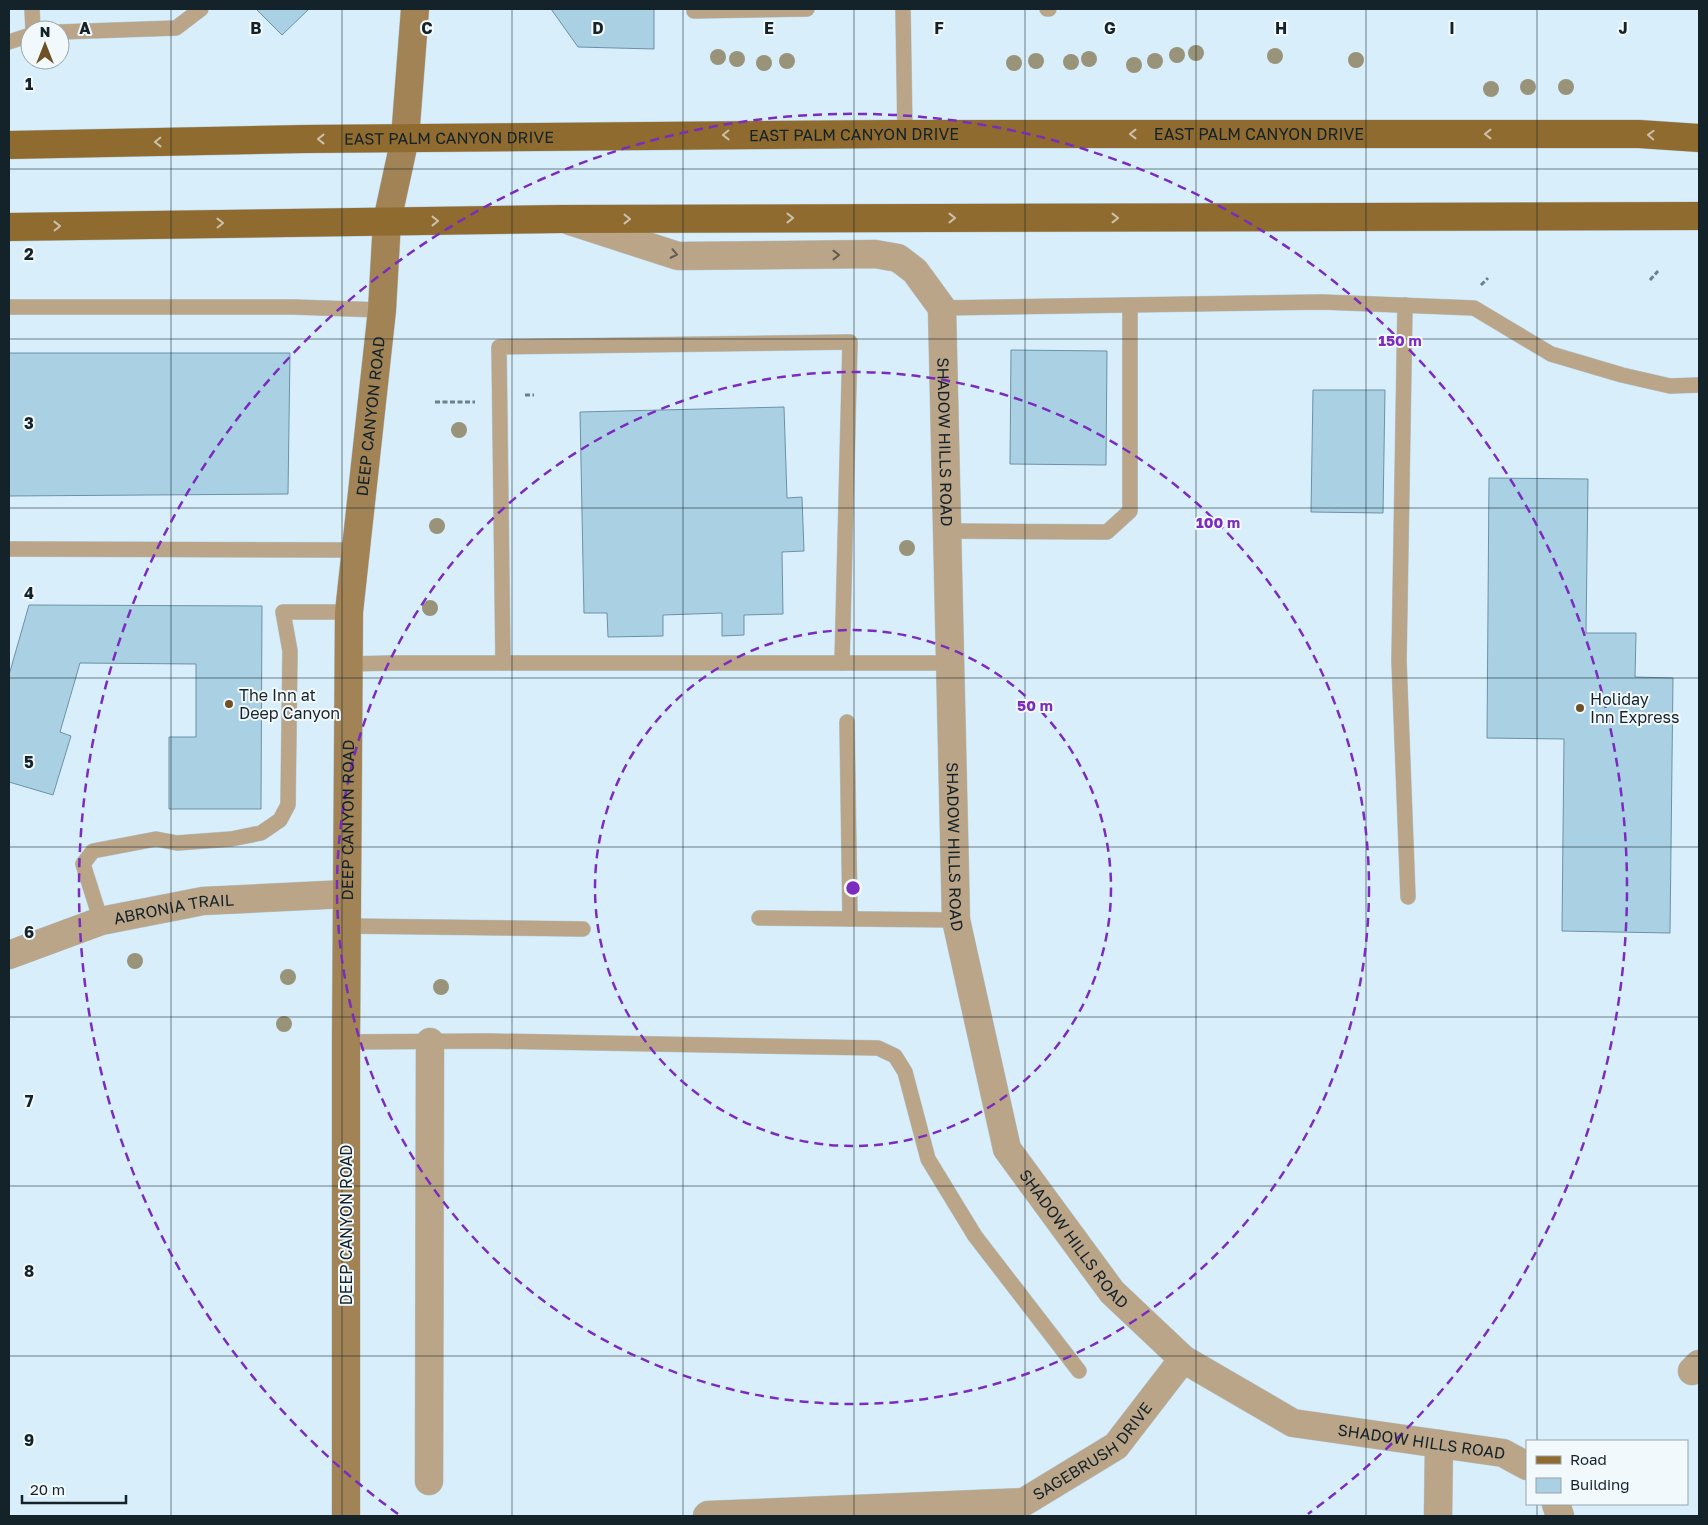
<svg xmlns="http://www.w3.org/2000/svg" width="1708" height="1525" viewBox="0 0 1708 1525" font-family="'Golos Text',sans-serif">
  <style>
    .building { fill: #a9d0e3; stroke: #6d91a4 }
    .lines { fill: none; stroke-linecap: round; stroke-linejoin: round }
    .lane-casing { stroke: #b5cad5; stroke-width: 16 }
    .street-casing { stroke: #b5cad5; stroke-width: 29 }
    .secondary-casing { stroke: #b5cad5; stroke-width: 29 }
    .primary-casing { stroke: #b5cad5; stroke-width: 29 }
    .path { stroke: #6d7f89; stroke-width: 3; stroke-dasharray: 5 2.5; stroke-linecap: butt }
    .lane { stroke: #baa588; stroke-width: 15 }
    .street { stroke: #baa588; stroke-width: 28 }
    .secondary { stroke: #a18356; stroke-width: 28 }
    .primary { stroke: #8f6b2f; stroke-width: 28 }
    .tree { fill: #999379 }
    .oneway { stroke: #cac0ab }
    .oneway2 { stroke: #5f5d54 }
    .grid { fill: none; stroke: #142229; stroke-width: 1; stroke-opacity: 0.55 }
    .ring { fill: none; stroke: #7b2cbf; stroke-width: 2.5; stroke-dasharray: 9 6 }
    .poi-dot { fill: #6e5225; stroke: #f2f9fd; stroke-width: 2 }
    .labels { text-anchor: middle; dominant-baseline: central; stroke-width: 4; stroke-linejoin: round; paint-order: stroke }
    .street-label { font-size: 16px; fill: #142229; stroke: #f2f9fd }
    .poi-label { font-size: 16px; fill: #142229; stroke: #f2f9fd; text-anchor: start }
    .grid-label { font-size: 16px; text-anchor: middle; font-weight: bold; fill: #142229; stroke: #f2f9fd; stroke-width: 4; stroke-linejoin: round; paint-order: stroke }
    .centre { fill: #7b2cbf; stroke: #f2f9fd; stroke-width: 2.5 }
    .ring-label { font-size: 15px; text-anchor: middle; font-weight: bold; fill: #7b2cbf; stroke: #f2f9fd; stroke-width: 4; stroke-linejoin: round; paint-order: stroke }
  </style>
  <rect width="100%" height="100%" fill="#d8effb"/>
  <g class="building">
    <polygon points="256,9 309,9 282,35"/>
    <polygon points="551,9 654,9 654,49 578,47"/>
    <polygon points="1011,350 1107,351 1106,465 1010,464"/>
    <polygon points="9,353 290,353 288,494 9,496"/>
    <polygon points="1313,390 1385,390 1383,513 1311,512"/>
    <polygon points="784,407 787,498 802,497 804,551 782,552 783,614 744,615 744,635 722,636 722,613 663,615 663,636 608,637 607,613 584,613 580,412"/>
    <polygon points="1489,478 1588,479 1586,633 1636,633 1635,677 1673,678 1670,933 1562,931 1564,739 1487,738"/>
    <polygon points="29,605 262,606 261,809 169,809 169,737 196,737 196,664 80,663 60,732 71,736 53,795 9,782 9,675"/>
  </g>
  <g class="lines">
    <g class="lane-casing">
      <g id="lane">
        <polyline points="32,9 33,30"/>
        <polyline points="694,9 694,11 807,9"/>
        <polyline points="903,9 905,134"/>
        <polyline points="1047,9 1049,9"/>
        <polyline points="60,32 176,28 201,9"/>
        <polyline points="9,42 30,35"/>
        <polyline points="1405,305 1399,661 1408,897"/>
        <polyline points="9,307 293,307 382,310"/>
        <polyline points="942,308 1322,302 1474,308 1551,354 1622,375 1670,386 1699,385"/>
        <polyline points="947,531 1107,532 1130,511 1130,305"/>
        <polyline points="9,549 355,550"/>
        <polyline points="503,663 499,347 850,342 842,663"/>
        <polyline points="349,664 391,663 950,663"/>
        <polyline points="847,722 850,919"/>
        <polyline points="759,918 956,920"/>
        <polyline points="101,921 83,864 93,851 156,839 177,843 231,839 261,833 280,820 288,805 290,651 283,612 349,612"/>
        <polyline points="347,926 583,929"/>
        <polyline points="346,1042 488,1041 878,1048 895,1056 905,1072 928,1159 975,1236 1079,1371"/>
      </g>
    </g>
    <g class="street-casing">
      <g id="street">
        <path id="s1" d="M570 221 678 256 875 254 898 258 915 271 942 308 956 920 1007 1149 1112 1292 1183 1359 1293 1423 1503 1453 1527 1466"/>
        <path id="s2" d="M9 955 101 921 203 901 346 894"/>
        <polyline points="1692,1371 1699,1364"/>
        <polyline points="429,1481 430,1042"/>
        <polyline points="1556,1504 1560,1516"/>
        <path id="s3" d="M707 1516 708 1515 1024 1502 1116 1446 1183 1359"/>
        <polyline points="1438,1516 1439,1444"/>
      </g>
    </g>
    <g class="secondary-casing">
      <g id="secondary">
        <path id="s4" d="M346 1516V1042L349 612 382 310 387 221 405 138 415 9"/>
      </g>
    </g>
    <g class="primary-casing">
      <g id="primary">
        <path id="s5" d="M9 145 305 139 894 134H1639L1699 138"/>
        <polyline points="9,227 561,219 1699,216"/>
      </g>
    </g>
    <g class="path">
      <polyline points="1650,280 1658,271"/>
      <polyline points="1481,285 1488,278"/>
      <polyline points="525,395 534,395"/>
      <polyline points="435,402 475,402"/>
    </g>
    <use href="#lane" class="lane"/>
    <use href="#street" class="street"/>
    <use href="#secondary" class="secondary"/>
    <use href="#primary" class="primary"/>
  </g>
  <g class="tree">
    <circle cx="1196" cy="53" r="8"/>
    <circle cx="1177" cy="55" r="8"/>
    <circle cx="1275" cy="56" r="8"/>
    <circle cx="718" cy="57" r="8"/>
    <circle cx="737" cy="59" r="8"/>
    <circle cx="1089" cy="59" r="8"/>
    <circle cx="1356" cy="60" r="8"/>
    <circle cx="787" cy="61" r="8"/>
    <circle cx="1036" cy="61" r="8"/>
    <circle cx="1155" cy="61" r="8"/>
    <circle cx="1071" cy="62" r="8"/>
    <circle cx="764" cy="63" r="8"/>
    <circle cx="1014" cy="63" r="8"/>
    <circle cx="1134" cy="65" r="8"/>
    <circle cx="1528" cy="87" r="8"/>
    <circle cx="1566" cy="87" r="8"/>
    <circle cx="1491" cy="89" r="8"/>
    <circle cx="459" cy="430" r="8"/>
    <circle cx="437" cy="526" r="8"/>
    <circle cx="907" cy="548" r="8"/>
    <circle cx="430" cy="608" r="8"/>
    <circle cx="135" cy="961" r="8"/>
    <circle cx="288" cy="977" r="8"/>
    <circle cx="441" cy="987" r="8"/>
    <circle cx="284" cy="1024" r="8"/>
  </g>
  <defs><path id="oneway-chevron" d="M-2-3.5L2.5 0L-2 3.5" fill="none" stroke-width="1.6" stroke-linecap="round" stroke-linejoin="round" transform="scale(1.25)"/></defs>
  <g class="oneway">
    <use href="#oneway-chevron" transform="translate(1133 134) rotate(-180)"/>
    <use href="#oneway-chevron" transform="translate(1488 134) rotate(-180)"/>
    <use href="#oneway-chevron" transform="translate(726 135) rotate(179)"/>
    <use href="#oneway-chevron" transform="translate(1651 135) rotate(-177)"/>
    <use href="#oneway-chevron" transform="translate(321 139) rotate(180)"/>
    <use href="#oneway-chevron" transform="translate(158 142) rotate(179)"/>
    <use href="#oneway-chevron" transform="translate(790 218)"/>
    <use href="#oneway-chevron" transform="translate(952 218)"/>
    <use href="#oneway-chevron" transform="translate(1115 218)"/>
    <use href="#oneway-chevron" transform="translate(627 219)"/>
    <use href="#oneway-chevron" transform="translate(435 221)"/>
    <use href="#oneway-chevron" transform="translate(220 223) rotate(-1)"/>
    <use href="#oneway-chevron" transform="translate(57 226) rotate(-1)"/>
  </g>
  <g class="oneway2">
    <use href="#oneway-chevron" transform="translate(674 254) rotate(12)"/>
    <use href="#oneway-chevron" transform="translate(836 255)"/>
  </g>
  <path class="grid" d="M171 9V1516M342 9V1516M512 9V1516M683 9V1516M854 9V1516M1025 9V1516M1196 9V1516M1366 9V1516M1537 9V1441M9 169H1699M9 339H1699M9 508H1699M9 678H1699M9 847H1699M9 1017H1699M9 1186H1699M9 1356H1699M1537 1504V1516"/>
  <g class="ring">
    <circle cx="853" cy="888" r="258"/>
    <circle cx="853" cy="888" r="516"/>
    <path d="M398 1514A774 774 0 1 1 1308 1514"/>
  </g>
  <g class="poi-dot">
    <circle cx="229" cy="704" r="5"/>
    <circle cx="1580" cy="708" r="5"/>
  </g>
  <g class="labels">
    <g class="street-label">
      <text stroke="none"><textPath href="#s5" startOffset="845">EAST PALM CANYON DRIVE</textPath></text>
      <text stroke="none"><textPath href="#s5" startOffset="1250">EAST PALM CANYON DRIVE</textPath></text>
      <text stroke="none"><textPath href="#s5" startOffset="440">EAST PALM CANYON DRIVE</textPath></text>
      <text stroke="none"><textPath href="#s4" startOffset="1101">DEEP CANYON ROAD</textPath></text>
      <text stroke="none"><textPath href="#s1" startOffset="535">SHADOW HILLS ROAD</textPath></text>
      <text stroke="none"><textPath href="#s4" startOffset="696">DEEP CANYON ROAD</textPath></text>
      <text stroke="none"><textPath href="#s1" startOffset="940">SHADOW HILLS ROAD</textPath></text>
      <text stroke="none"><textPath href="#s2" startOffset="172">ABRONIA TRAIL</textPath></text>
      <text transform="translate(346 1225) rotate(-90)">DEEP CANYON ROAD</text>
      <text stroke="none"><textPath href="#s1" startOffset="1360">SHADOW HILLS ROAD</textPath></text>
      <text stroke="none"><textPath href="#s1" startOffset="1780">SHADOW HILLS ROAD</textPath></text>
      <text stroke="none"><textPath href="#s3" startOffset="404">SAGEBRUSH DRIVE</textPath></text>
    </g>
    <g class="poi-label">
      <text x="239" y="695">The Inn at<tspan x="239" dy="18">Deep Canyon</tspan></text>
      <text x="1590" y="699">Holiday<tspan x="1590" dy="18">Inn Express</tspan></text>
    </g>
  </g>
  <g class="grid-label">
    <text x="85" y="34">A</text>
    <text x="256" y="34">B</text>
    <text x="427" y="34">C</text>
    <text x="598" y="34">D</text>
    <text x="769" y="34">E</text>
    <text x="939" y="34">F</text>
    <text x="1110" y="34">G</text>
    <text x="1281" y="34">H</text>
    <text x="1452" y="34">I</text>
    <text x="1623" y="34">J</text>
    <text x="29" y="90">1</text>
    <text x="29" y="260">2</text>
    <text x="29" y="429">3</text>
    <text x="29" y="599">4</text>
    <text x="29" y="768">5</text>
    <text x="29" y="938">6</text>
    <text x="29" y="1107">7</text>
    <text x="29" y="1277">8</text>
    <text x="29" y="1446">9</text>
  </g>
  <circle cx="853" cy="888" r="8" class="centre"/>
  <g class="ring-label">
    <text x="1400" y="346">150 m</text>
    <text x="1218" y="528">100 m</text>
    <text x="1035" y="711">50 m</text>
  </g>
  <rect width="1708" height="1525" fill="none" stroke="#142229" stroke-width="20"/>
  <rect x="1526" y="1440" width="162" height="65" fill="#f2f9fd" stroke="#99a3a8"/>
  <rect x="1536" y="1456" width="25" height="8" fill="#8f6b2f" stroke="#99a3a8"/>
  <text x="1570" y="1465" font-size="15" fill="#142229">Road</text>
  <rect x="1536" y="1478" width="25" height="15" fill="#a9d0e3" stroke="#99a3a8"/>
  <text x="1570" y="1490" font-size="15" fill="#142229">Building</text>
  <g transform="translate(45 45)"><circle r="24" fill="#f2f9fd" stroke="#99a3a8"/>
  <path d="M0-4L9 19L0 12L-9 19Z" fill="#6e5225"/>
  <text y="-8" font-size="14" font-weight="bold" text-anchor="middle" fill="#142229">N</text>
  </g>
  <path d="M22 1495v8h104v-8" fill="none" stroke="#142229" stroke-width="2.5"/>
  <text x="30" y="1495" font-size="15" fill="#142229" stroke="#f2f9fd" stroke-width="4" paint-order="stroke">20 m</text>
</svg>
